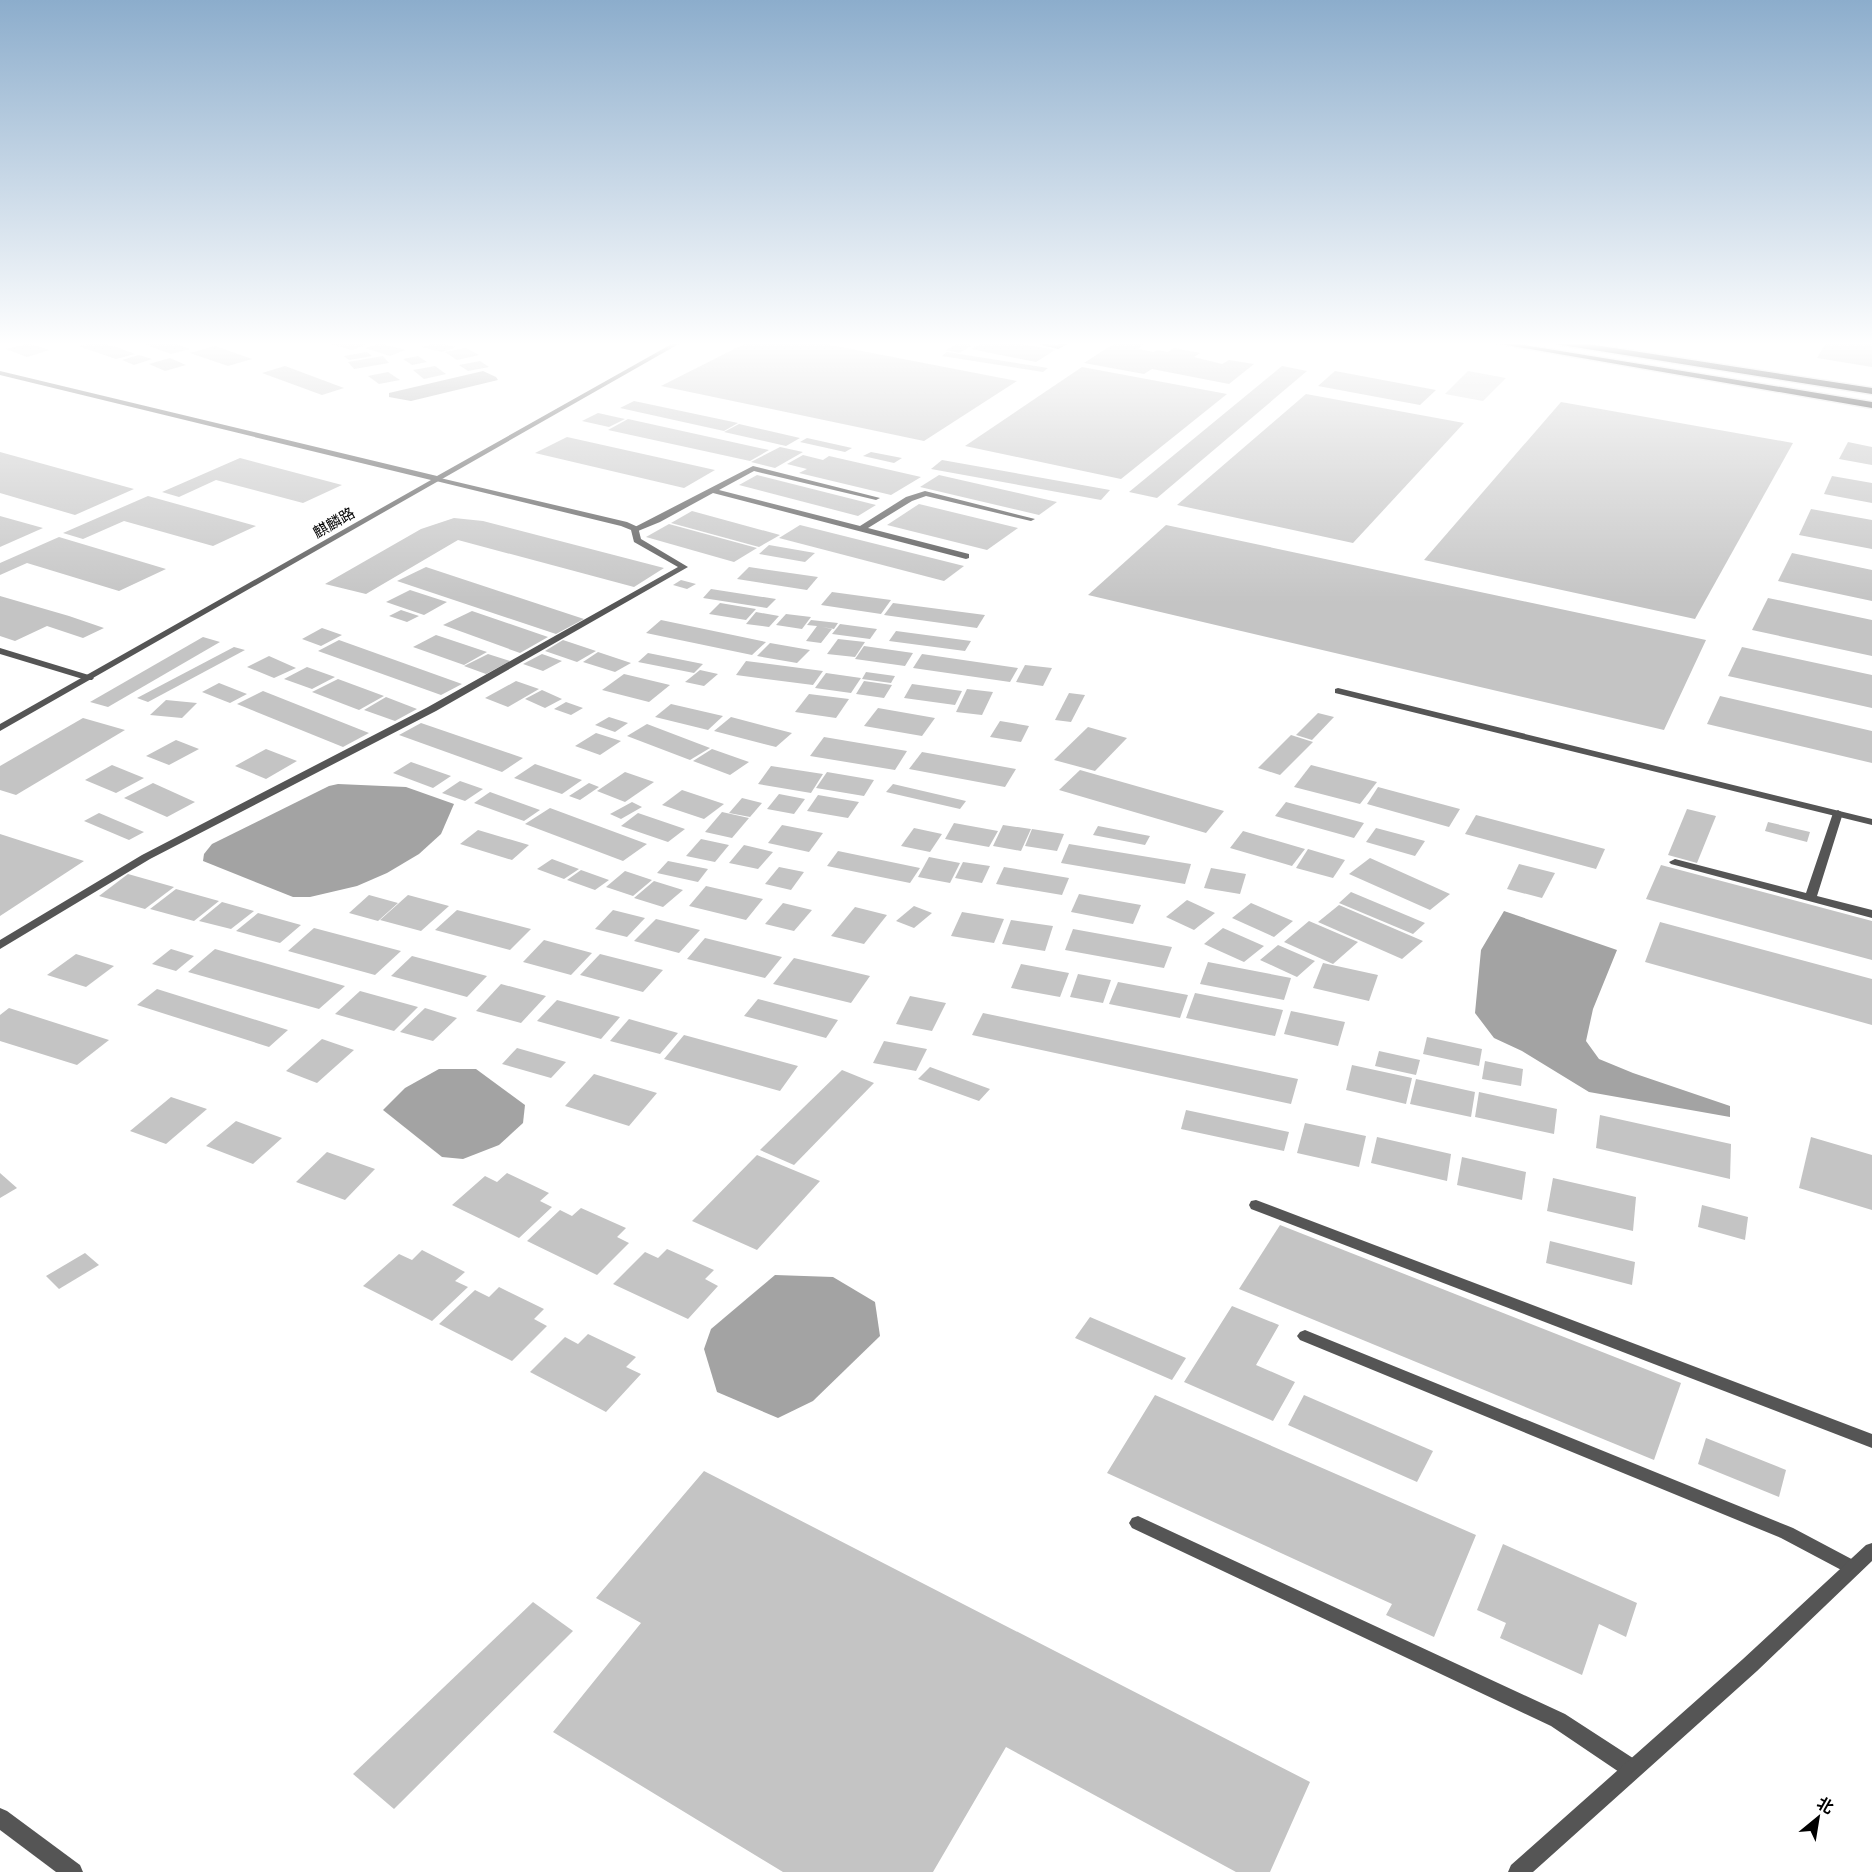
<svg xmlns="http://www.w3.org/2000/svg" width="1872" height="1872" viewBox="0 0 1872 1872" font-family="Karla,'Noto Sans SC',sans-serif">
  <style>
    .green { fill: #dcdcdc }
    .water { fill: #a3a3a3 }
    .building { fill: #c4c4c4 }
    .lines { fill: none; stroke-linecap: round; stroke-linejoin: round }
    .primary-casing { stroke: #dbdbdb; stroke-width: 3 }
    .service { fill: #555; fill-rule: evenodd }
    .minor { fill: #555; fill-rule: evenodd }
    .tertiary { fill: #555; fill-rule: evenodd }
    .primary { fill: #000; fill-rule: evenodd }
    .labels { text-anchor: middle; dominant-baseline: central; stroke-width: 4.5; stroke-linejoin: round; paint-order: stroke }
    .far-street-label { font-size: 15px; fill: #000; stroke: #fff }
  </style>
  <rect width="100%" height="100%" fill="#fff"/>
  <polygon class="green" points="1468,371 1506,378 1483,401 1445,394"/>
  <g class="water">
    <polygon points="483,371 496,377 498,380 411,401 389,397 389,393"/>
    <polygon points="338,784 406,787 454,804 441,834 419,854 387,873 357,886 310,897 293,897 203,861 204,854 212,844 329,786"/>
    <polygon points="1504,911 1617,950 1593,1009 1586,1041 1599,1059 1633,1073 1730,1106 1730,1117 1589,1092 1522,1051 1494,1038 1475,1013 1481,950"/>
    <polygon points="439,1069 476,1069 525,1105 523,1123 499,1145 463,1159 442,1157 383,1110 405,1088"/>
    <polygon points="775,1275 833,1277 875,1302 880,1336 813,1401 778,1418 717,1392 704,1349 711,1329"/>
  </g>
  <g class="building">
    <polygon points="95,341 99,341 135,354 116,359 78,346"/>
    <polygon points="168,341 190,349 171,354 138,342"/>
    <polygon points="331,341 355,341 368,344 352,350 326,343"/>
    <polygon points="750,341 810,341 1017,381 924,441 661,386"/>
    <polygon points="985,341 1006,341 1055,350 1036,362 971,349"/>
    <polygon points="1118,341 1144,344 1138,349 1154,352 1157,350 1168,352 1174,348 1200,353 1194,357 1222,364 1229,360 1254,364 1229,384 1152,369 1144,374 1084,363"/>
    <polygon points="1827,341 1872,341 1872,367 1817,358"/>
    <polygon points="437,342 456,347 442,352 422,347"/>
    <polygon points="961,342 973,345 959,353 946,350"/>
    <polygon points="28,343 49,350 27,357 6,349"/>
    <polygon points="380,343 405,350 390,356 365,348"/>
    <polygon points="215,346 252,359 228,366 190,353"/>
    <polygon points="466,348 479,355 457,360 445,352"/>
    <polygon points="367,352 372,356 349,360 344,356"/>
    <polygon points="947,352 1048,368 1043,372 942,356"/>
    <polygon points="139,355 152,359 134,365 122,360"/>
    <polygon points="383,356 389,363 354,369 348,362"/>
    <polygon points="418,356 427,362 412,365 403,359"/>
    <polygon points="170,358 186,365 165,371 149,364"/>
    <polygon points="480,361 489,367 468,371 459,365"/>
    <polygon points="285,366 344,388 322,395 262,373"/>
    <polygon points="435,366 446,374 424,379 413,370"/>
    <polygon points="1282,366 1307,371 1157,498 1129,492"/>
    <polygon points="1082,367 1227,394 1121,479 965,446"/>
    <polygon points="1335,371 1436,390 1420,405 1318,386"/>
    <polygon points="388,372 400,380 379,384 368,376"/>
    <polygon points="1306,394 1464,423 1353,543 1177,505"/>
    <polygon points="634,401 738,423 724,431 620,408"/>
    <polygon points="1561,402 1793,443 1695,619 1424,560"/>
    <polygon points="598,413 625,419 609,427 582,421"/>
    <polygon points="628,419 769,450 750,461 608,430"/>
    <polygon points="739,424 800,438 786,446 724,432"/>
    <polygon points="567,437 715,470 684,488 535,453"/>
    <polygon points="807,438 852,448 845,452 800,442"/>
    <polygon points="1848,442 1872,447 1872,465 1839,459"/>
    <polygon points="780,447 803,452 775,468 751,462"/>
    <polygon points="0,452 134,489 75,515 0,493"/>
    <polygon points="871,452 902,458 894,463 863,456"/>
    <polygon points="803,455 823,460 829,456 921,477 891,495 799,473 807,469 787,464"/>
    <polygon points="240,458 342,485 303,503 216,480 179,497 162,492"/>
    <polygon points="942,460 1110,490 1101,500 931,469"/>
    <polygon points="757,475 876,505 858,516 739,485"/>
    <polygon points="939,475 1057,502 1039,515 920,487"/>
    <polygon points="1832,476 1872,483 1872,503 1824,494"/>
    <polygon points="148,496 256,526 213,546 124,521 83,539 63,533"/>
    <polygon points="919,504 1018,528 987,550 887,525"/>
    <polygon points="1811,509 1872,520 1872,549 1799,535"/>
    <polygon points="692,511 780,535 759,547 671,523"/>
    <polygon points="0,516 43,528 0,547"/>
    <polygon points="454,518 483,521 664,568 634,587 458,540 366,594 325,584 421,529"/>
    <polygon points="669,524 757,548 734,562 646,537"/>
    <polygon points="800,525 964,566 944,581 779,538"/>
    <polygon points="1166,525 1706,640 1664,730 1088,595"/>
    <polygon points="59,537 166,569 119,591 27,563 0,575 0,563"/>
    <polygon points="769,545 815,553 805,562 759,554"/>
    <polygon points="1792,553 1872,570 1872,601 1778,581"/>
    <polygon points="426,567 584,619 556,634 397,581"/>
    <polygon points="749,567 818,577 807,590 737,579"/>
    <polygon points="681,580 696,584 687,589 673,585"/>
    <polygon points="711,589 776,599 767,608 703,598"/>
    <polygon points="410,590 447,602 424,615 386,602"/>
    <polygon points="832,592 891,600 881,614 821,605"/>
    <polygon points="0,596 69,616 104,628 83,638 47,626 15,641 0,636"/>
    <polygon points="1768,598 1872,620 1872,656 1752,630"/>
    <polygon points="720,603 756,609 746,620 709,614"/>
    <polygon points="893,603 985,615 977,628 884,615"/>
    <polygon points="401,610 419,616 407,622 389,616"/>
    <polygon points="472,611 548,637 520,653 443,625"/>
    <polygon points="756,612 779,616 769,627 746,624"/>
    <polygon points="786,614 811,617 802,629 776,625"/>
    <polygon points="661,620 766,642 752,655 646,633"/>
    <polygon points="811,620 838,623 834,629 822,627 832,629 821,643 806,641 817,626 807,625"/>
    <polygon points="840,624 877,629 870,639 832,634"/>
    <polygon points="322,628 342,635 321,646 302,639"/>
    <polygon points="896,631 971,641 965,651 889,641"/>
    <polygon points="436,635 487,652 464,665 413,647"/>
    <polygon points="203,637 220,642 108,707 90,702"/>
    <polygon points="838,639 865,642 855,657 827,654"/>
    <polygon points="339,640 462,684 441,695 318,651"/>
    <polygon points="563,640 596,651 577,662 545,651"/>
    <polygon points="770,643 810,650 797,663 757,656"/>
    <polygon points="864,646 913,653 905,666 855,659"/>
    <polygon points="234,647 245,650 148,702 137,698"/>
    <polygon points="1742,647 1872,675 1872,708 1728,676"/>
    <polygon points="598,652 631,663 615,672 583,662"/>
    <polygon points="648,653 703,664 694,673 638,662"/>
    <polygon points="488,654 510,661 486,674 464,666"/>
    <polygon points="542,654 562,661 543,671 523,664"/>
    <polygon points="922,654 1018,668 1010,682 913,668"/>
    <polygon points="269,656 296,668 274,678 247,667"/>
    <polygon points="746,661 823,671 813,685 736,675"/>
    <polygon points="1025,665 1052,668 1043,686 1016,682"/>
    <polygon points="307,667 335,677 312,689 284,679"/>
    <polygon points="700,670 718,674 704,686 685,682"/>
    <polygon points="866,672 895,676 891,683 862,679"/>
    <polygon points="826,673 861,678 851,693 815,688"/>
    <polygon points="624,674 670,685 649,702 602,690"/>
    <polygon points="338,679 384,696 359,710 312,692"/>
    <polygon points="516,681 539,689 508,707 485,698"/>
    <polygon points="864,681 892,685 884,698 856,694"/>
    <polygon points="219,683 247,694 230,703 202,692"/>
    <polygon points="912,684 962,691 955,705 904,698"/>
    <polygon points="967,689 993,692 982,715 956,712"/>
    <polygon points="542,690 562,699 545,708 525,699"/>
    <polygon points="263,691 369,733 343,747 237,704"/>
    <polygon points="1069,693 1085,695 1071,722 1055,720"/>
    <polygon points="809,694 849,699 836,718 795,712"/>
    <polygon points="1720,696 1872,731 1872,763 1707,724"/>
    <polygon points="386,697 417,709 395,721 364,710"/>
    <polygon points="166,700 197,703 182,718 150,715"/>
    <polygon points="566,702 583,708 571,715 554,709"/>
    <polygon points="671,704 723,716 708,730 655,717"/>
    <polygon points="878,708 935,718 922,736 864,726"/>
    <polygon points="1318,713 1334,717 1312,740 1296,735"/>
    <polygon points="609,717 628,723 615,732 595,725"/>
    <polygon points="731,717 792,733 776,747 714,731"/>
    <polygon points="83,718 125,730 16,795 0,790 0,766"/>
    <polygon points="1000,721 1029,726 1021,742 990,737"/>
    <polygon points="421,723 523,758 502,772 399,735"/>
    <polygon points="647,724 710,748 690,760 627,736"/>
    <polygon points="1088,727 1127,738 1095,771 1054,760"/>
    <polygon points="596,733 621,741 600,755 575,746"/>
    <polygon points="1291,735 1313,742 1280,775 1258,768"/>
    <polygon points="824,737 907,751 895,770 810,756"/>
    <polygon points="176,740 199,749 169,765 146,756"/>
    <polygon points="266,749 297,761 266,779 235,766"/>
    <polygon points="712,749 749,762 730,775 693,761"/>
    <polygon points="922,752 1016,769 1005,787 909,769"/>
    <polygon points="411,762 451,776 433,788 393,773"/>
    <polygon points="535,764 582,780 562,794 514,778"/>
    <polygon points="112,765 144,778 116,793 85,780"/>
    <polygon points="1311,765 1377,782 1360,804 1294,787"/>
    <polygon points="771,766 823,774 811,793 758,784"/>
    <polygon points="1080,770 1224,811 1206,833 1059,790"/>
    <polygon points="625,772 654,782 625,802 597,791"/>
    <polygon points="827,772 874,780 864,796 816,788"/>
    <polygon points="460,781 483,789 465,801 442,793"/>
    <polygon points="153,783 195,802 167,817 124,798"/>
    <polygon points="589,783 599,787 580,800 569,796"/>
    <polygon points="893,784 966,801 960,809 886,792"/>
    <polygon points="1378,787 1460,809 1449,827 1367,804"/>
    <polygon points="682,790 724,804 704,819 662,805"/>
    <polygon points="490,792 540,810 524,821 474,803"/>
    <polygon points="779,794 805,799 794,814 767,809"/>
    <polygon points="818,795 859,802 848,818 807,811"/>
    <polygon points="742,798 762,803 750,817 729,813"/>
    <polygon points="632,802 642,807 621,819 610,814"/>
    <polygon points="1286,802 1364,823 1354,838 1275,816"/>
    <polygon points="550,808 647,844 623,861 525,824"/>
    <polygon points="1687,809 1716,816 1697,863 1668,855"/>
    <polygon points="722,812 749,818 732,838 705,832"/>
    <polygon points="99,813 144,832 129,840 84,821"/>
    <polygon points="638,813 685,829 668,842 621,826"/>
    <polygon points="1476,815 1605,849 1596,869 1465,834"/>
    <polygon points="1768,822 1810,832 1807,842 1765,831"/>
    <polygon points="954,823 998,831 989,847 945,839"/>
    <polygon points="782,825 823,833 809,852 768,843"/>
    <polygon points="1003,825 1031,829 1021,851 993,846"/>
    <polygon points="1098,826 1150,836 1145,845 1093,835"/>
    <polygon points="914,828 942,834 930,852 901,846"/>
    <polygon points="1376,828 1425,841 1415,856 1366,842"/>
    <polygon points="1032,829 1064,834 1057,851 1025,846"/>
    <polygon points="478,830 529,845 512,860 460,844"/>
    <polygon points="1243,831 1305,849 1292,866 1230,848"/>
    <polygon points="0,834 84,861 0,916"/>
    <polygon points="701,839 729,845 715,862 686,856"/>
    <polygon points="1069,844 1191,864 1185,884 1061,863"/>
    <polygon points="744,845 773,852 758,869 729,863"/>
    <polygon points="1308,849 1345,860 1333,878 1296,868"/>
    <polygon points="838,851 920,868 910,883 827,866"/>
    <polygon points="929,857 960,863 950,883 918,877"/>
    <polygon points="1370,858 1450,894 1430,910 1349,874"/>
    <polygon points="552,859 579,869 564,879 537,869"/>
    <polygon points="668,861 708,869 698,882 657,873"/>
    <polygon points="963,862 990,866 982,883 955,878"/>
    <polygon points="1519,864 1555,873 1542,898 1507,889"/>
    <polygon points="1661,865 1872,921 1872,960 1646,899"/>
    <polygon points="779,867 804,872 791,890 765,884"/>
    <polygon points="1004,867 1069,878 1062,895 996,884"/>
    <polygon points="1211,868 1246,874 1240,894 1204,888"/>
    <polygon points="581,870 609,880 595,890 567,880"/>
    <polygon points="625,871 652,880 633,896 606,887"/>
    <polygon points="128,874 174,887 145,909 99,896"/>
    <polygon points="654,881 683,890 663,907 634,898"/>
    <polygon points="706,886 763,899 746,920 689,906"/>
    <polygon points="176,889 219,901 194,921 150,909"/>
    <polygon points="1351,892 1425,923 1413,934 1339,903"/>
    <polygon points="1079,894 1141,905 1133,924 1071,912"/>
    <polygon points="369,895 398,903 378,921 349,913"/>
    <polygon points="408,895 449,906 421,931 380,920"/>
    <polygon points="1187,900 1215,913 1194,930 1166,917"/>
    <polygon points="222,902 254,911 231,929 199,921"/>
    <polygon points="783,903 812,910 794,931 765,924"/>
    <polygon points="1251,903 1293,921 1274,937 1232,918"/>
    <polygon points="1339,905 1423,941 1402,959 1318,922"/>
    <polygon points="914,906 932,913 914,928 896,921"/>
    <polygon points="855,907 887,915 864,944 831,936"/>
    <polygon points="457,910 531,929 510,950 435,930"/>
    <polygon points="613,910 645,918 627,937 595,929"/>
    <polygon points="962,912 1004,919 994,943 951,936"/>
    <polygon points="258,913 301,925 280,943 236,931"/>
    <polygon points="656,919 700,930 679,953 634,941"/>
    <polygon points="1011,920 1053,926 1045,951 1002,944"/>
    <polygon points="1309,921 1358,942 1333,964 1284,942"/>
    <polygon points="1660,922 1872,979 1872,1025 1645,962"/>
    <polygon points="314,928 401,951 375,975 288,951"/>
    <polygon points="1223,928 1264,946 1244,962 1204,944"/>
    <polygon points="1073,929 1172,947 1164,968 1065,950"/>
    <polygon points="705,938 782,957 765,978 687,959"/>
    <polygon points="544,940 592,953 571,975 523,962"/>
    <polygon points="1278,945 1315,961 1297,977 1260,960"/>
    <polygon points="171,949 194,956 176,971 152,964"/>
    <polygon points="215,949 345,986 319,1009 188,972"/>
    <polygon points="76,954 114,966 86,987 47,975"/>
    <polygon points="600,954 663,970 643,992 580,975"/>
    <polygon points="412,956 487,976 467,997 391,976"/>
    <polygon points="794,958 870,976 851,1003 773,984"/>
    <polygon points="1208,962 1291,978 1284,1000 1200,984"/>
    <polygon points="1323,963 1378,975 1369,1001 1313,988"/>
    <polygon points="1021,964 1069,973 1060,997 1011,988"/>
    <polygon points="1078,974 1111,980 1103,1003 1070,997"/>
    <polygon points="1118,982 1188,995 1180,1018 1109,1004"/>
    <polygon points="501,984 546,996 521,1023 476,1011"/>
    <polygon points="157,989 288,1030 269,1047 137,1005"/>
    <polygon points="360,991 418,1007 394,1031 335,1014"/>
    <polygon points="1195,993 1283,1010 1275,1036 1186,1018"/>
    <polygon points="910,996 946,1003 932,1031 896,1024"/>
    <polygon points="758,999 838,1020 826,1038 744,1016"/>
    <polygon points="557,1000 620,1017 601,1039 537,1021"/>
    <polygon points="9,1008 109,1040 77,1065 0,1041 0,1015"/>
    <polygon points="425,1008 457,1018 433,1041 400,1032"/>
    <polygon points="1291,1011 1345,1022 1338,1046 1284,1034"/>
    <polygon points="983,1013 1298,1079 1291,1104 972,1035"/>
    <polygon points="629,1019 678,1033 660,1054 610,1041"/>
    <polygon points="684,1035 798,1066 780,1091 664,1059"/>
    <polygon points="1427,1037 1482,1049 1479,1066 1423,1054"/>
    <polygon points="322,1039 354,1050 317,1083 286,1071"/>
    <polygon points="884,1041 927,1049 916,1071 873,1063"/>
    <polygon points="517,1048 566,1062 551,1078 502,1064"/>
    <polygon points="1379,1051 1420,1060 1416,1075 1375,1066"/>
    <polygon points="1485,1061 1523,1069 1521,1086 1482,1079"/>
    <polygon points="1352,1065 1412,1078 1406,1104 1346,1090"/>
    <polygon points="930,1067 990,1089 979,1101 918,1079"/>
    <polygon points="842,1070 874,1083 794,1165 760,1150"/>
    <polygon points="594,1074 657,1093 629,1126 565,1106"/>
    <polygon points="1416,1079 1475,1092 1471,1117 1410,1104"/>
    <polygon points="1479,1092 1557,1109 1554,1134 1475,1117"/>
    <polygon points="171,1097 207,1109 166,1144 130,1131"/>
    <polygon points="1186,1110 1289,1132 1284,1151 1181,1129"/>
    <polygon points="1600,1115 1731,1144 1730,1179 1596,1148"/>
    <polygon points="236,1121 282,1138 253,1164 206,1146"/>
    <polygon points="1305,1123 1366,1136 1359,1167 1297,1153"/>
    <polygon points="1377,1137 1451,1154 1447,1181 1371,1163"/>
    <polygon points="1811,1137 1872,1155 1872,1210 1799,1188"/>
    <polygon points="327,1152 375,1169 345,1200 296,1182"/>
    <polygon points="757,1155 820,1181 757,1250 692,1221"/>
    <polygon points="1462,1157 1526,1172 1522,1200 1457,1185"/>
    <polygon points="0,1173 17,1188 0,1198"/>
    <polygon points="507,1173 549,1193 540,1201 552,1207 519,1238 452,1205 485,1176 497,1182"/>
    <polygon points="1553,1178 1636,1197 1633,1231 1547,1211"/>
    <polygon points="1702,1205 1748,1217 1745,1240 1698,1227"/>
    <polygon points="581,1208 626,1228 617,1237 629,1243 597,1275 527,1241 560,1210 572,1216"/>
    <polygon points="1280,1225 1681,1383 1654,1460 1239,1289"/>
    <polygon points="1550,1241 1635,1262 1632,1285 1546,1263"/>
    <polygon points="667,1249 714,1270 705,1279 718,1286 688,1319 613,1284 645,1252 658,1258"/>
    <polygon points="422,1250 465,1272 455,1281 468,1287 432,1321 363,1286 399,1254 412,1260"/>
    <polygon points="85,1253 99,1265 59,1289 46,1276"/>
    <polygon points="499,1287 544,1309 534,1319 547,1326 512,1361 439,1324 475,1290 489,1297"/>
    <polygon points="1232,1306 1279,1325 1256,1365 1295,1382 1273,1421 1184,1382"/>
    <polygon points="1090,1317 1186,1358 1172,1380 1075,1338"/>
    <polygon points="588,1334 636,1357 626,1367 641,1374 606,1412 530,1372 565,1337 578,1344"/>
    <polygon points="1155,1395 1476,1535 1434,1637 1386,1615 1392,1604 1107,1473"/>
    <polygon points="1304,1395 1433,1451 1417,1482 1288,1425"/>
    <polygon points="1706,1438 1786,1470 1779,1497 1698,1464"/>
    <polygon points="704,1471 1310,1782 1270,1872 1236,1872 1006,1747 933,1872 783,1872 553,1732 641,1623 596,1598"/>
    <polygon points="1503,1544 1637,1603 1626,1637 1599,1624 1582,1675 1500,1638 1506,1623 1477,1610"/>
    <polygon points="533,1602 573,1631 394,1809 353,1774"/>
  </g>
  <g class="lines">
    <g class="primary-casing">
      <g id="primary">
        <polygon points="1483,341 1500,341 1872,402 1872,408"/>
        <polygon points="1551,341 1569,341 1872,388 1872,394 1555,344"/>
      </g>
    </g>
    <g class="service">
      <polygon points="1026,341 1057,345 1066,341 1074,341 1058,349"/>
      <polygon points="753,466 880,498 876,500 754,471 719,490 860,526 906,497 925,491 1035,519 1031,521 926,496 912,501 868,528 969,554 969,558 966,559 713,493 660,522 638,531 631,529"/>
      <polygon points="0,648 92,676 94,678 92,680 86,680 0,654"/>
      <polygon points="1838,810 1843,813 1817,896 1872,910 1872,918 1671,864 1669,862 1675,859 1806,893 1833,813"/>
      <polygon points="1256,1200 1872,1434 1872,1448 1251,1209 1249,1205 1251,1201"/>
      <polygon points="1305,1330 1793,1528 1859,1563 1862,1568 1859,1573 1853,1576 1847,1573 1781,1538 1300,1340 1297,1336 1300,1332"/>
      <polygon points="1138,1516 1565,1714 1639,1762 1642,1769 1639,1776 1632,1778 1625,1776 1551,1726 1132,1528 1129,1523 1132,1518"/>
    </g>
    <g class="minor">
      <polygon points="436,477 627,522 638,527 641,539 688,567 436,711 150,859 0,949 0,940 142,855 428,707 678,567 634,542 631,530 621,526 436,481"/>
      <polygon points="1338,688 1872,819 1872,825 1335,693 1335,689"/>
      <polygon points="1872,1543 1872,1561 1757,1671 1533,1872 1508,1872 1511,1865 1743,1659 1866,1545"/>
    </g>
    <g class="tertiary">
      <polygon points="677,341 684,341 0,731 0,724 431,480 0,375 0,371 437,476"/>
      <polygon points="0,1808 7,1811 80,1865 83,1872 56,1872 0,1830"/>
    </g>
    <use href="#primary" class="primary"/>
  </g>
  <linearGradient id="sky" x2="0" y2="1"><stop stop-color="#8cadcc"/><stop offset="0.57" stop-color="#fff"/><stop offset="1" stop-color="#fff" stop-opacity="0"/></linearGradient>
  <rect width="1872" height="603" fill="url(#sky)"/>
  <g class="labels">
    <g class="far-street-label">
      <text transform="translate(334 523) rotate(-30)">麒麟路</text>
    </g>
  </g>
  <g transform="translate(1818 1818) rotate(30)" stroke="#ffffff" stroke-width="4.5" paint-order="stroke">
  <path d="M0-4.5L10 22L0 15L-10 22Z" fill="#000000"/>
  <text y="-9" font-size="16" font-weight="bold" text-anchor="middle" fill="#000000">北</text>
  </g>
</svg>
